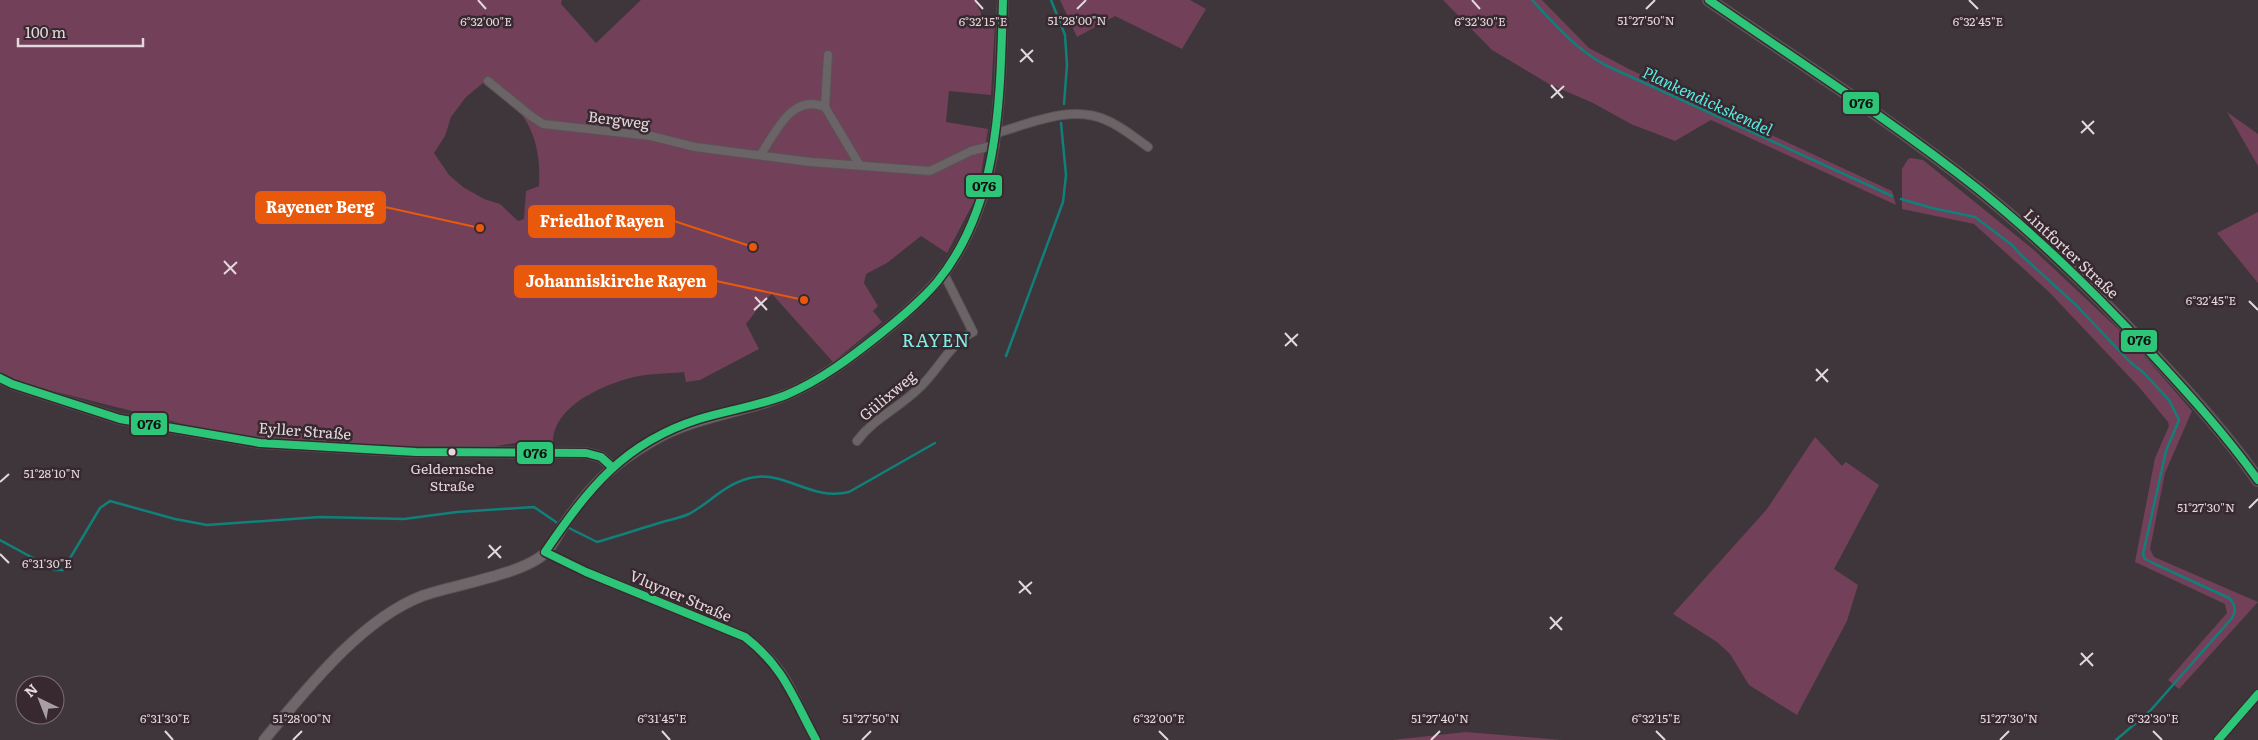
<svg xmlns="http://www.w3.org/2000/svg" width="2258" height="740" viewBox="0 0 2258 740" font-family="Literata,serif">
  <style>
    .green { fill: #724058; fill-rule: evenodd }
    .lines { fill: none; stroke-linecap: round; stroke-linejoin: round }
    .stream { stroke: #11807b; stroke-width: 2.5 }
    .minor-casing { stroke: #5a5356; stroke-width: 10 }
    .tertiary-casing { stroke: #5a5356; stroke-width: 11 }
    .secondary-casing { stroke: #5a5356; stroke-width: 12 }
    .primary-casing { stroke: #5a5356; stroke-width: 14 }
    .minor { stroke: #6a6467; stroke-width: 8 }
    .tertiary { stroke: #6a6467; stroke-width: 9 }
    .secondary { stroke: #6f666a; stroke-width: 10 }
    .primary { stroke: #74676d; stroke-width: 11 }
    .bus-1-casing { stroke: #38282f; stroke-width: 11 }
    .bus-1 { stroke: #2dc577; stroke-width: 8 }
    .ticks { fill: none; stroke: #e3d8dc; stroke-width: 2 }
    .bus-dot { fill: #e3d8dc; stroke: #38282f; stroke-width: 2 }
    .labels { text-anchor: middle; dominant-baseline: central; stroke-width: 5; stroke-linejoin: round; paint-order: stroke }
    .bus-label { font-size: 14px; fill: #e3d8dc; stroke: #38282f }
    .street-label { font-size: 15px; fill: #e3d8dc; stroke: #38282f }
    .water-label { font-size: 16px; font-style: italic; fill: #57ebe2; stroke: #38282f }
    .quarter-label { font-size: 18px; letter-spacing: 1px; fill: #83eee6; stroke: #38282f }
    .ticks-label { font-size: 12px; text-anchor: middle; fill: #e3d8dc; stroke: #38282f; stroke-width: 5; stroke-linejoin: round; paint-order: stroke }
    .leader { fill: none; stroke: #e8590c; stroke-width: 2 }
    .callout-dot { fill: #e8590c; stroke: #38282f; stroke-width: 2 }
    .callout { fill: #e8590c; stroke: #e8590c; stroke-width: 2 }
    .callout-label { font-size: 16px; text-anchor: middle; font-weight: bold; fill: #fff }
    .line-badge { stroke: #38282f; stroke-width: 2 }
    .pale-badge-label { font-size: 14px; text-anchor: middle; font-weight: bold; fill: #111 }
  </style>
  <rect width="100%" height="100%" fill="#3e363a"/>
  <g class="green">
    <path d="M0 0H562L561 4 596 43 641 0H975L984 20 995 23 991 95 949 91 946 122 988 129 978 194 947 253 921 236 887 263 866 274 864 283 878 306 873 311 882 322 833 362 772 294 763 302 746 324 759 349 700 380 686 382 684 372C667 374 647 373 630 378 601 386 552 407 553 444L515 443 491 447 263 444 13 381 0 374ZM488 79C525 110 542 136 539 186L526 191 524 219 518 221 500 204 484 199 463 187 449 175 434 153 445 136 451 117 466 97Z"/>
    <polygon points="1060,0 1190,0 1206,9 1182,49 1115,16 1077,37"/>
    <polygon points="1443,0 1542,0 1589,48 1629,69 1892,191 1896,205 1711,120 1675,141 1631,124 1593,103 1549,84 1492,50"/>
    <polygon points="2227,112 2258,134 2258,166"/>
    <polygon points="1911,158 1923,160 2034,250 2133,343 2192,411 2165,473 2150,549 2154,557 2258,602 2179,689 2168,680 2227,613 2225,604 2135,562 2155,458 2169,426 2168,422 2139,387 2048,291 1974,224 1902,209 1902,169 1908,159"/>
    <polygon points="2258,212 2258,283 2217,233"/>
    <polygon points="1815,437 1842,466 1846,462 1879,485 1834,569 1858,585 1847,621 1797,715 1749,685 1730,654 1717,642 1673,614 1767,509"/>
    <polygon points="1466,732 1562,740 1392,740"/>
  </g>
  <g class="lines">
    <g class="stream">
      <polyline points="1051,0 1065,35 1067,65 1064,104"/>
      <path d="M1532 0C1555 25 1575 48 1605 65L1892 196"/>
      <path d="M1901 199 1932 208 1975 217 2012 245 2020 254 2076 305 2130 362 2144 373 2169 400 2179 420 2166 451 2143 554 2145 559 2157 565 2229 598C2235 604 2237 610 2232 618L2150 711 2116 740"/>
      <polyline points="1006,356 1063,202 1066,175 1061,123"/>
      <path d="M567 527 597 542C618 536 639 529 659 523 669 520 680 518 689 514 711 502 729 480 756 477 788 473 813 501 849 492L935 443"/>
      <polyline points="0,540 55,570 63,570 100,508 110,501 175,519 207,525 320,517 404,519 457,512 534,507 556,522"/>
    </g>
    <g class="minor-casing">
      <g id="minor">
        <polyline points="488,81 531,116 543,124 651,136 695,147 811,162 930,171 971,151 995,145"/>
        <polyline points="825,107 828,55"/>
        <path d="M996 133C1030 124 1071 104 1106 120 1121 126 1135 138 1148 147"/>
        <path d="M761 154C776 132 792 93 825 107L859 164"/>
        <path d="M857 441C874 418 899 408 919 388 938 371 950 343 973 332L944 274"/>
        <path d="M545 552 586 572 745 637C757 646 768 655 777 667 794 688 802 716 816 740"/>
      </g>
    </g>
    <g class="tertiary-casing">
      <polyline id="tertiary" points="2218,740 2258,694"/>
    </g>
    <g class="secondary-casing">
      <g id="secondary">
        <polyline points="0,378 12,384 120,419 260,443 416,452 586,453 601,457 612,467"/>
        <path d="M264 740C306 690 360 620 422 596 453 585 524 574 545 553 554 544 560 530 567 520 594 482 614 463 654 440 701 413 756 412 803 387 832 372 858 352 883 332 904 315 927 295 944 273 1003 194 999 94 1003 0"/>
      </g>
    </g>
    <g class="primary-casing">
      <path id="primary" d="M1709 0C1799 62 1892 121 1978 189 2042 240 2101 298 2156 358 2192 397 2228 437 2258 480"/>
    </g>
    <use href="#minor" class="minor"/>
    <use href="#tertiary" class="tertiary"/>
    <use href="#secondary" class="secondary"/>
    <use href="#primary" class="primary"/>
    <g class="bus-1-casing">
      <g id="bus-1">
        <path d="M1709 0C1799 62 1892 121 1978 189 2039 238 2095 293 2148 350 2187 392 2225 434 2258 480"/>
        <polyline points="0,378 12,384 120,419 260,443 416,452 586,453 601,457 612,467"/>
        <path d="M816 740C793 698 785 668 745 637L586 572 545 552C588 489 623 443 699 419 728 410 758 406 786 395 821 380 850 358 879 335 899 319 920 302 937 282 1001 204 1000 96 1003 0"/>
        <polyline points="2218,740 2258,694"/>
      </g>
    </g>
    <use href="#bus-1" class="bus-1"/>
  </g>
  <path class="ticks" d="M478 0 486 9M975 0 983 9M1472 0 1480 9M1969 0 1978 9M1077 9 1086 0M1646 9 1655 0M1021 49 1033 62M1020 62 1033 50M1551 85 1563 98M1551 98 1564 86M2082 121 2094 134M2081 133 2094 121M224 261 236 274M224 274 237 262M755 297 767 310M2249 301 2258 310M754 310 767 298M1285 333 1297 346M1285 346 1298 334M1816 369 1828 382M1816 381 1828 369M0 482 9 474M2249 508 2258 499M489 545 501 558M0 554 9 563M488 558 501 546M1019 581 1031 594M1019 593 1032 582M1550 617 1562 630M1550 629 1562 617M2081 653 2093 666M2080 665 2093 653M165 731 173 740M662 731 670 740M1159 731 1168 740M1656 731 1665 740M2153 731 2162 740M293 740 302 731M862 740 871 731M1431 740 1440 731M2000 740 2009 731"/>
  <circle class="bus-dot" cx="452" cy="452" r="4.5"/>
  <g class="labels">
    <g class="bus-label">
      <text x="452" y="468">Geldernsche<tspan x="452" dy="17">Straße</tspan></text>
    </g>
    <g class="street-label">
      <text transform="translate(619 119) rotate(7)">Bergweg</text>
      <text transform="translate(2072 253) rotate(43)">Lintforter Straße</text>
      <text transform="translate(887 395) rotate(-40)">Gülixweg</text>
      <text transform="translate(305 430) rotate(4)">Eyller Straße</text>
      <text transform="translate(681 595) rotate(23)">Vluyner Straße</text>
    </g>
    <g class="water-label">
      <text transform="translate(1708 100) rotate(25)">Plankendickskendel</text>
    </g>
    <g class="quarter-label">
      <text x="936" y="339">RAYEN</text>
    </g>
  </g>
  <g class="ticks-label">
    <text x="1077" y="25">51°28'00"N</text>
    <text x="1646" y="25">51°27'50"N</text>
    <text x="1978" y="26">6°32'45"E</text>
    <text x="486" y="26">6°32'00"E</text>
    <text x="983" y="26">6°32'15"E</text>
    <text x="1480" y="26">6°32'30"E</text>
    <text x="2211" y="305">6°32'45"E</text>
    <text x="52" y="478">51°28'10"N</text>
    <text x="2206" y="512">51°27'30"N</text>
    <text x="47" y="568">6°31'30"E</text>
    <text x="165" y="723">6°31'30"E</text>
    <text x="662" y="723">6°31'45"E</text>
    <text x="1159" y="723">6°32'00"E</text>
    <text x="1656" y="723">6°32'15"E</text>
    <text x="2153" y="723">6°32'30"E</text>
    <text x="302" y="723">51°28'00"N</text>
    <text x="871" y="723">51°27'50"N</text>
    <text x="1440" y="723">51°27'40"N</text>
    <text x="2009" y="723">51°27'30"N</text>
  </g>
  <path class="leader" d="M480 228L385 207M753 247L674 221M804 300L716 281"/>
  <g class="callout-dot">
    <circle cx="480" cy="228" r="5"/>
    <circle cx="753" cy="247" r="5"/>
    <circle cx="804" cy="300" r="5"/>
  </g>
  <g class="callout">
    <rect x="256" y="192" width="129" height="31" rx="5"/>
    <rect x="529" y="206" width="145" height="31" rx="5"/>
    <rect x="515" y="266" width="201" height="31" rx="5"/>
  </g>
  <g class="callout-label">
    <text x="320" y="213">Rayener Berg</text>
    <text x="602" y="227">Friedhof Rayen</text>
    <text x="616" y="287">Johanniskirche Rayen</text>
  </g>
  <g class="line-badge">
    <rect x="1842" y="91" width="38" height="24" rx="5" fill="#2dc577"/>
    <rect x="965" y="174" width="38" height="24" rx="5" fill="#2dc577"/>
    <rect x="2120" y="329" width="38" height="24" rx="5" fill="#2dc577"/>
    <rect x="130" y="412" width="38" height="24" rx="5" fill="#2dc577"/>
    <rect x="516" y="441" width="38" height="24" rx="5" fill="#2dc577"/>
  </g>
  <g class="pale-badge-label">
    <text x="1861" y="108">076</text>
    <text x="984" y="191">076</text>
    <text x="2139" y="345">076</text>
    <text x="149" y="429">076</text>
    <text x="535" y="458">076</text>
  </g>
  <g transform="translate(40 700) rotate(317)"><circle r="24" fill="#38282f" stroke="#7c6e74"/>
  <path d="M0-4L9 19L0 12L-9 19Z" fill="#a99fa3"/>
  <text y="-8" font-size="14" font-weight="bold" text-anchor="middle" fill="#e3d8dc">N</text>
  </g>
  <path d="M18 38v8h125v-8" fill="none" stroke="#e3d8dc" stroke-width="2.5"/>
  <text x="25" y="38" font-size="15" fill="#e3d8dc" stroke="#38282f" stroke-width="4" paint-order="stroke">100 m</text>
</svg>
